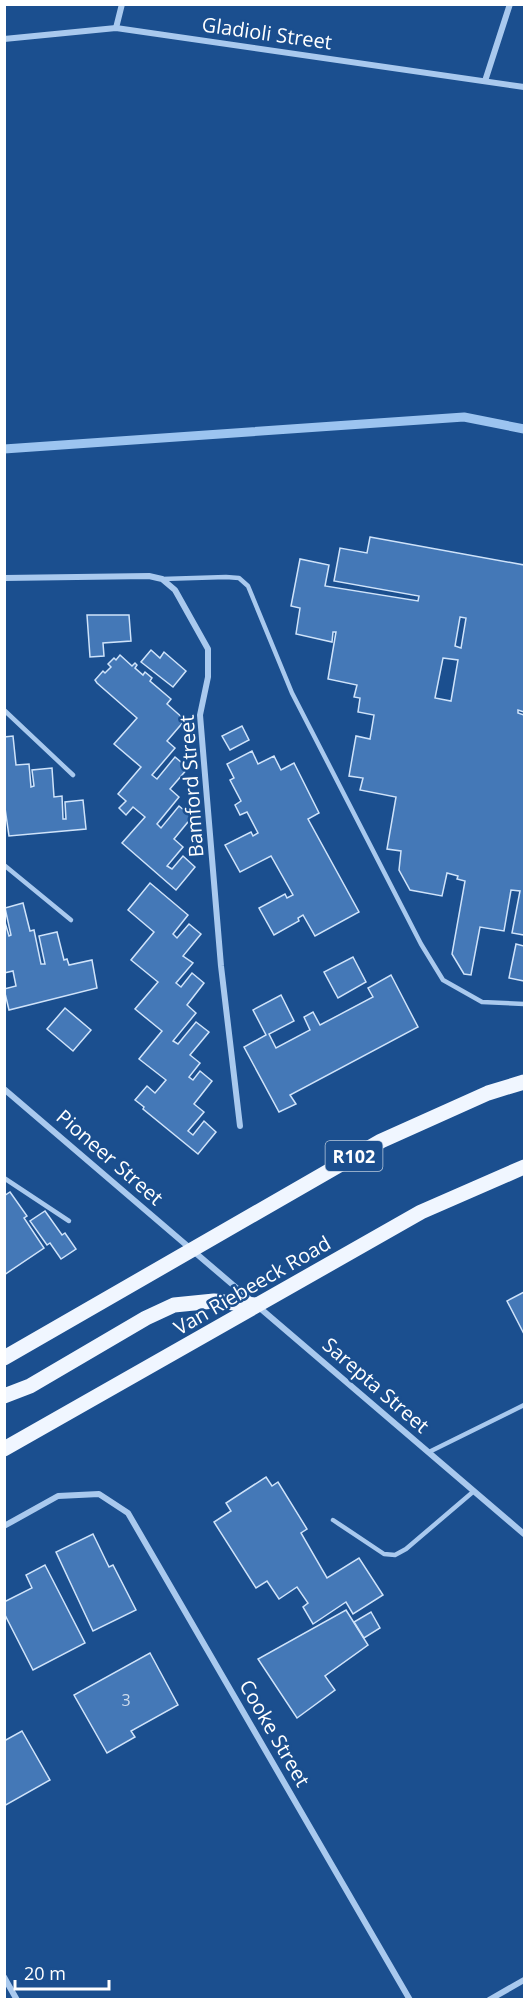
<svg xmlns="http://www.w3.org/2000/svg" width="529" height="2004" viewBox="0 0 529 2004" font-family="'Open Sans',sans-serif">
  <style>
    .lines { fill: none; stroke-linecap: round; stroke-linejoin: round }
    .stream { stroke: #9cc4f0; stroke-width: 9 }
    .building { fill: #4478b7; stroke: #cfe3fa; stroke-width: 1.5; fill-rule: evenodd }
    .lane { stroke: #a9c9ee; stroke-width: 4.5 }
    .street { stroke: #a9c9ee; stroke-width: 6 }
    .primary { stroke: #f0f6ff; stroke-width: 15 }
    .labels { text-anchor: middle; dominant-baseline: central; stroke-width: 5; stroke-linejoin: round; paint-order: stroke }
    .number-label { font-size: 16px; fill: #d0dded }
    .shield { fill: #1b4f8f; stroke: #bbcadd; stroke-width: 1.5 }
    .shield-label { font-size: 18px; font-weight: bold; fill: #fff }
    .street-label { font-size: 20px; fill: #fff; stroke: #1b4f8f }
  </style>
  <rect width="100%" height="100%" fill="#1b4f8f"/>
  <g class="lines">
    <polyline class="stream" points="4,449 464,417 524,429"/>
  </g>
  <g class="building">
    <path d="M370 537 524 565V712L518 710V713L524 715V935L512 933 520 891 511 890 504 931 480 927 471 975 464 974 452 954 465 881 457 879 458 876 447 873 442 896 410 890 399 870 401 851 387 849 396 797 360 790 363 778 349 776 356 736 370 739 374 715 358 712 360 698 354 697 357 685 328 679 336 632H333L332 642 296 634 300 608 291 606 300 559 329 565 325 586 418 601 419 596 334 581 340 548 367 553ZM460 617 466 618 461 648 455 646ZM443 658 458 660 451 701 435 698Z"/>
    <polygon points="87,615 129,615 131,641 103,643 104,656 90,657"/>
    <polygon points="151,650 160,658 164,652 186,671 173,687 141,662"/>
    <polygon points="120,655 132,666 135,663 137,665 135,668 143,675 145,672 152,678 150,681 171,699 167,704 185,720 167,741 175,748 152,775 157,779 175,757 188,768 170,789 179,797 157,824 161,828 179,806 192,817 174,839 183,847 167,866 172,869 183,856 195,867 176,890 122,843 145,817 133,807 126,815 119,808 126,801 118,794 141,767 114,744 137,718 97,683 95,680 103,671 105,673 111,667 108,664 114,658 116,660"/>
    <polygon points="242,726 249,740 230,750 222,736"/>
    <polygon points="13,736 16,765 29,764 31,787 34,786 32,770 52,768 54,797 62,796 63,819 66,819 65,802 83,800 86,829 9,836 4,801 4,737"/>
    <polygon points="252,751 258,764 274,756 281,770 294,763 319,813 308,819 359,912 315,936 303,915 298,918 299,921 274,935 259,908 285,894 287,898 293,895 271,856 240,872 225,845 251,832 253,836 258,833 247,812 240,815 235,805 241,801 230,780 234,778 227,764"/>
    <polygon points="150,883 188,915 173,934 177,938 189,924 201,934 183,956 193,963 176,983 181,987 192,973 204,983 187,1005 196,1013 173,1041 178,1044 196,1022 209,1032 190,1055 200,1063 189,1077 193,1080 200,1071 212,1081 194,1104 204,1112 188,1131 193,1135 204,1121 216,1132 198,1154 143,1109 144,1107 135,1100 147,1086 155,1093 166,1080 139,1059 162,1031 135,1009 158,982 131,960 154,932 128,910"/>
    <polygon points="23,903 30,931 34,930 41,964 45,964 39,936 57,932 64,960 67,959 69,965 92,960 97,988 9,1010 4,989 16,986 13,971 4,973 4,919 9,936 11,935 5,908"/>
    <polygon points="516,944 524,946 524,981 509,978"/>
    <polygon points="353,957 366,982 338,998 324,972"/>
    <polygon points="391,975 418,1027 290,1095 296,1104 279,1112 244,1047 266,1035 253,1010 281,995 294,1021 269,1034 276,1048 310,1030 304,1017 313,1012 320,1025 373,997 368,988"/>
    <polygon points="65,1008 91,1030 73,1051 47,1029"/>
    <polygon points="10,1192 27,1216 24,1218 44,1248 4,1275 4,1196"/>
    <polygon points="45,1211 62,1235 65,1233 76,1249 61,1259 50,1243 47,1245 30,1221"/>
    <polygon points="524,1292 524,1334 507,1301"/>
    <polygon points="266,1477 272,1486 278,1482 307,1529 301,1533 327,1578 359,1558 383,1595 353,1614 346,1602 313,1624 303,1607 308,1603 297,1587 279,1599 267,1581 256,1588 214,1522 231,1511 226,1503"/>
    <polygon points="93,1534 109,1567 113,1565 136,1610 93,1631 56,1552"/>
    <polygon points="45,1565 85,1643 33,1670 4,1613 4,1602 32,1588 26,1575"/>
    <polygon points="346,1610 368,1645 325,1676 335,1690 297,1718 258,1659"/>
    <polygon points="371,1612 380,1628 364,1638 354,1622"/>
    <polygon points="150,1653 178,1705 131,1731 135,1737 107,1753 74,1695"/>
    <polygon points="22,1731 50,1780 4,1806 4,1741"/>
  </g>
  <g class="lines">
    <g class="lane">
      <polyline points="162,579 226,577 239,578 248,586 292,693 421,944 443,980 482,1002 524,1004"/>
      <polyline points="4,710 73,775"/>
      <polyline points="4,865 71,920"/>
      <polyline points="4,1178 69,1221"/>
      <polyline points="429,1452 524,1405"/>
      <polyline points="333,1520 384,1554 395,1555 406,1549 474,1491"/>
    </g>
    <g class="street">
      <polyline points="116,28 122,4"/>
      <polyline points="4,39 116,28 524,87"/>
      <polyline points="485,81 510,4"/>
      <polyline points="4,578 149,576 162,579 175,590 208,649 208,677 200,715 221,966 240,1126"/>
      <polyline points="4,1089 524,1534"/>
      <polyline points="4,1526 58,1496 99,1494 128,1513 410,2000"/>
      <polyline points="4,1977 17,2000"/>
      <polyline points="489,2000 524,1980"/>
    </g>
    <g class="primary">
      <polyline points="4,1358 381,1141 488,1093 524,1082"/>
      <polyline points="4,1396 30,1386 146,1318 174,1305 214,1301 256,1305"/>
      <polyline points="4,1449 421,1212 524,1167"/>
    </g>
  </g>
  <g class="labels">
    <g class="number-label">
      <text x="126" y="1700">3</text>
    </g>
    <rect class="shield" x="325.5" y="1141" width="57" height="30" rx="4.5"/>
    <g class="shield-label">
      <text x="354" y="1156">R102</text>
    </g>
    <g class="street-label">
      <text transform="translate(267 33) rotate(8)">Gladioli Street</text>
      <text transform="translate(191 786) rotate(-94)">Bamford Street</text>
      <text transform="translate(110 1157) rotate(41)">Pioneer Street</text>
      <text transform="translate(252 1285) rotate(-30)">Van Riebeeck Road</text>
      <text transform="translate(376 1385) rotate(41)">Sarepta Street</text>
      <text transform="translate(275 1733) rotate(60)">Cooke Street</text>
    </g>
  </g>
  <rect width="529" height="2004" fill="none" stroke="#ffffff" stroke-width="12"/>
  <path d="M15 1980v9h94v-9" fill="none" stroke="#ffffff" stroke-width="3"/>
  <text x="24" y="1980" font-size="18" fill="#ffffff" stroke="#1b4f8f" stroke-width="4.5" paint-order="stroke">20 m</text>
</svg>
